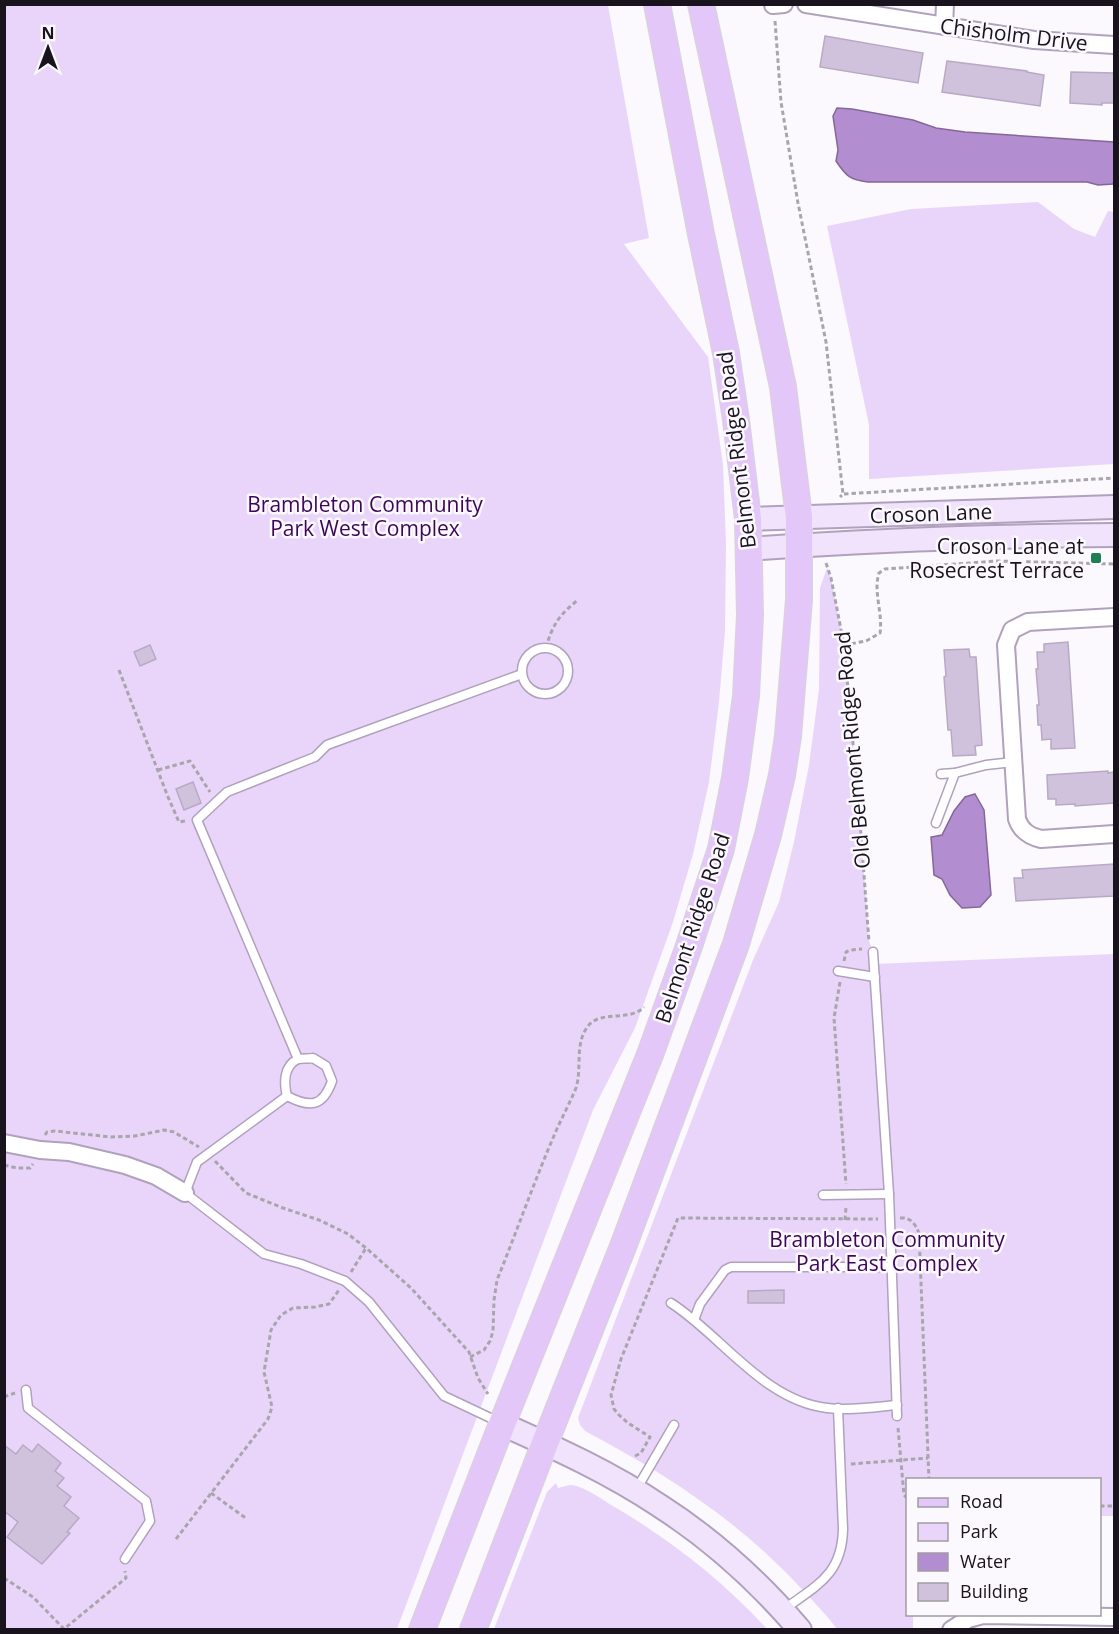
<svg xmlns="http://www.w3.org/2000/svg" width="1119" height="1634" viewBox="0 0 1119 1634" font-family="'Open Sans',sans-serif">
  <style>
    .green { fill: #ead5fa }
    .water { fill: #b28dcf; stroke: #84689a; stroke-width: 1.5 }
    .building { fill: #d0c1dd; stroke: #b8a9c5; stroke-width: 1.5 }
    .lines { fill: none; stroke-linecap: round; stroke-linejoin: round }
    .service-casing { stroke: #b0a1bc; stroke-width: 11 }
    .minor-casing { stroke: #b0a1bc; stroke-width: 20 }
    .secondary-casing { stroke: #b0a1bc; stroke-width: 26 }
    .primary-casing { stroke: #d6d5d6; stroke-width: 28 }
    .path { stroke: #a9a5ac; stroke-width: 3; stroke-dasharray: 4.5 3; stroke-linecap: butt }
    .service { stroke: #fff; stroke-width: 8 }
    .minor { stroke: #fff; stroke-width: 16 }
    .secondary { stroke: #f1e3fc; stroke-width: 22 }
    .primary { stroke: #e3c7f8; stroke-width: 26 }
    .poi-dot { fill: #1f7e55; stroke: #fbf8fe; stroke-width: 2 }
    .labels { text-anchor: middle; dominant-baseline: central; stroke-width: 5; stroke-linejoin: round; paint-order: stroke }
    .street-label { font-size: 21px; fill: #19131d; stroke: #fbf8fe }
    .park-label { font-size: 21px; fill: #3d0758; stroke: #fbf8fe }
    .poi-label { font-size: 21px; fill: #19131d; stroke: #fbf8fe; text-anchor: end }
  </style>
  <rect width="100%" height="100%" fill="#fbf8fe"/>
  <g class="green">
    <polygon points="5,5 608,5 649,238 624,244 708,357 723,465 726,544 725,631 719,702 709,782 693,854 673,922 635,1028 593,1110 397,1629 5,1630"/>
    <polygon points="1038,202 1074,229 1095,237 1108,211 1114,212 1114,464 869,479 869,425 827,226 911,209"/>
    <path d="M827 568 831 578 844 645 859 808 869 941 873 952 874 964 1114 954V1516H1100V1480H908V1614L913 1615V1629H837C825 1613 811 1599 797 1584 735 1518 664 1473 585 1431L580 1425 578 1418 753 960 779 902 794 842 809 765 819 689 820 588Z"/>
    <path d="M556 1483 558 1488C563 1487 567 1485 572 1485 586 1487 601 1499 613 1506 671 1540 722 1580 767 1629H494L547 1492Z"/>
  </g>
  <g class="water">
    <path d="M837 108 852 109 913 120 936 128 965 132 1114 142V181L1113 184 1098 185 1087 182H868C850 180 846 176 836 161L838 150 833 116Z"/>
    <polygon points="975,794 984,810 991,895 980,907 962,908 950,895 942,879 934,875 931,837 942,835 954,811 965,797"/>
  </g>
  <g class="building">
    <polygon points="825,36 923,53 918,83 820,67"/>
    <polygon points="947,61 1027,71 1027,72 1044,75 1040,106 942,92"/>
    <polygon points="1071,72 1114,73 1114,103 1102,103 1102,105 1070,103"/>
    <polygon points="1068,642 1075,748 1051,749 1051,739 1042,740 1041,725 1038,725 1037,705 1039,705 1036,669 1038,669 1037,652 1044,652 1044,644"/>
    <polygon points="150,645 156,659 140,666 134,652"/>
    <polygon points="969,649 970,657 976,657 982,745 975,746 976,755 953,756 951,730 948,730 944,677 946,676 944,650"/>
    <polygon points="1108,771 1108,773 1114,772 1114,803 1075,806 1075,804 1056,805 1056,799 1048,799 1047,775"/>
    <polygon points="193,782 201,803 184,810 176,789"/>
    <polygon points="1114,864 1114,896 1016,901 1014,878 1023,878 1022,870"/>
    <polygon points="784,1290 784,1303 748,1303 748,1291"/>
    <polygon points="38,1444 61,1463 55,1471 64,1478 57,1486 71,1497 64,1506 79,1518 67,1532 70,1533 42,1564 7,1537 18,1522 4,1511 4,1445 16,1454 23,1445 32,1452"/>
  </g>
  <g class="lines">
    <g class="service-casing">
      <g id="service">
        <circle cx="545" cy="671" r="23"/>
        <polyline points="941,774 955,773"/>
        <polyline points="936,823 955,773 986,765 1013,762"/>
        <polyline points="873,952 889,1194 897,1416"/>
        <polyline points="838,971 875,977"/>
        <path d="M313 1058 326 1066 332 1081C323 1107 310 1108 287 1096 284 1084 283 1066 298 1059 302 1058 309 1059 313 1058Z"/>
        <polyline points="298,1059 197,820 227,792 315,757 327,745 522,674"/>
        <polyline points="287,1096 197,1162 185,1193 264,1254 301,1264 345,1281 369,1302 444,1396 499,1422"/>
        <polyline points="823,1195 889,1194"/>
        <path d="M671 1303C721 1335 764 1401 827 1408 850 1411 874 1407 897 1405"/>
        <polyline points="694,1320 700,1304 725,1270 731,1267 893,1267"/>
        <polyline points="26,1390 28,1408 146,1501 150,1521 125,1559"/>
        <polyline points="636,1490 674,1425"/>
        <path d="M783 1610C817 1585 842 1575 843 1529L838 1408"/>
      </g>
    </g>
    <g class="minor-casing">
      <g id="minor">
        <polyline points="806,4 1034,40 1114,45"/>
        <polyline points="773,5 784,4"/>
        <polyline points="944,26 945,4"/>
        <path d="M1114 617 1028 622 1012 630 1006 645 1017 819C1021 831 1029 836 1041 839L1114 834"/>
        <polyline points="4,1143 40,1150 69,1152 125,1165 156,1176 185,1193"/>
        <polyline points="951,1630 968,1619 983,1615 1114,1617"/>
      </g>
    </g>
    <g class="secondary-casing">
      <g id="secondary">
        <polyline points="748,519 1114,507"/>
        <path d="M749 549C871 540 993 536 1114 535"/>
        <path d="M502 1424C556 1448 611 1473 660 1506 713 1540 759 1582 800 1630"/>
      </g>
    </g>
    <g class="primary-casing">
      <g id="primary">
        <polyline points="422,1630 502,1424 651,1052 689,946 721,849 735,778 746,696 750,615 748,519 736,420 726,353 701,234 657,4"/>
        <polyline points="473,1630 545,1443 624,1244 736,944 768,835 782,775 788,736 799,600 799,517 783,387 701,4"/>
      </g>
    </g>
    <g class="path">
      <polyline points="775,21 781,102 798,203 826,342 843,494 840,497"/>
      <polyline points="844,494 1114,478"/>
      <polyline points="826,563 831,578 844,645 859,808 869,942"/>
      <path d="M844 645 866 641 880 633C883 613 873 592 879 573L885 569 997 561 1114 564"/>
      <path d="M546 648C552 625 560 614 578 600"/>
      <polyline points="119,670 168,797 179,822 185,821"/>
      <polyline points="158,770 190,761 210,792"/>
      <polyline points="844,961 846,952 851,950 862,949"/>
      <polyline points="840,982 834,1018 846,1184"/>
      <polyline points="45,1135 47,1132 55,1131 111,1137 135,1136 164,1130 174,1132 199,1147"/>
      <polyline points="215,1161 246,1193 283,1208 319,1220 348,1234 366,1248 411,1288 469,1352 478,1378 488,1394"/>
      <polyline points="4,1165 17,1168 30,1168 33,1164"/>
      <path d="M900 1218C911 1217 915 1224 919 1233L929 1480"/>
      <polyline points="845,1220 846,1207"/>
      <polyline points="351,1272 366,1248"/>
      <path d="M470 1357 484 1350 490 1341 493 1331 494 1300 497 1280C516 1233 533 1185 553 1138 560 1121 569 1105 576 1088 582 1069 575 1046 586 1029 598 1008 629 1023 644 1007"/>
      <polyline points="4,1397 15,1393"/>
      <polyline points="898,1428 904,1495 908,1499"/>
      <polyline points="635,1456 641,1453 650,1437 628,1423 619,1415 614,1409 611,1395 621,1359 678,1218 878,1219"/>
      <polyline points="851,1464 928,1458"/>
      <polyline points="211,1493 247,1519"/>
      <polyline points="1100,1506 1114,1506"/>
      <polyline points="176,1539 268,1419 272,1407 264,1372 271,1330 281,1315 293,1308 315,1307 329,1304 339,1290"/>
      <polyline points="4,1578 33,1597 64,1629 126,1578 125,1571"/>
    </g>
    <use href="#service" class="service"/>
    <use href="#minor" class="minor"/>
    <use href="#secondary" class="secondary"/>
    <use href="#primary" class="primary"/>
  </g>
  <rect class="poi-dot" x="1090" y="552" width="12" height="12" rx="3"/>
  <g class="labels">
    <g class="street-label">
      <text transform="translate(1014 34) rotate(7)">Chisholm Drive</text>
      <text transform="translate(736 450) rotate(-97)">Belmont Ridge Road</text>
      <text transform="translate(931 513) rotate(-2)">Croson Lane</text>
      <text transform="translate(852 750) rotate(-95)">Old Belmont Ridge Road</text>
      <text transform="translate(692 928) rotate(-72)">Belmont Ridge Road</text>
    </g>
    <g class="park-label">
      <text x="365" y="504">Brambleton Community<tspan x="365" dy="24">Park West Complex</tspan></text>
      <text x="887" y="1239">Brambleton Community<tspan x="887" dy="24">Park East Complex</tspan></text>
    </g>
    <g class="poi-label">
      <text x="1084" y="546">Croson Lane at<tspan x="1084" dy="24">Rosecrest Terrace</tspan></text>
    </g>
  </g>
  <rect width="1119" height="1634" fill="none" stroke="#19131d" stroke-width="12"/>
  <rect x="906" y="1478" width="195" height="138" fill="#fbf8fe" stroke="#a19ca4" stroke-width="1.5"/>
  <rect x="918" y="1498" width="30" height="9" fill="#e3c7f8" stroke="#a19ca4" stroke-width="1.5"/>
  <text x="960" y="1508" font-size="18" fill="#19131d">Road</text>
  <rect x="918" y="1523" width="30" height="18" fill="#ead5fa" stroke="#a19ca4" stroke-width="1.5"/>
  <text x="960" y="1538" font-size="18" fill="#19131d">Park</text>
  <rect x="918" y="1553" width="30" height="18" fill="#b28dcf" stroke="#a19ca4" stroke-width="1.5"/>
  <text x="960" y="1568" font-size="18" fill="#19131d">Water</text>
  <rect x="918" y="1583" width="30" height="18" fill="#d0c1dd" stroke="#a19ca4" stroke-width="1.5"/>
  <text x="960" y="1598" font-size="18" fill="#19131d">Building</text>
  <g transform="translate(48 48)" stroke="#fbf8fe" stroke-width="4.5" paint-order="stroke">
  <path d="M0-4.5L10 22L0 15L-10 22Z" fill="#19131d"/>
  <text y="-9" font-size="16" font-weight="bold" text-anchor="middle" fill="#19131d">N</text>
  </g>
</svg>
